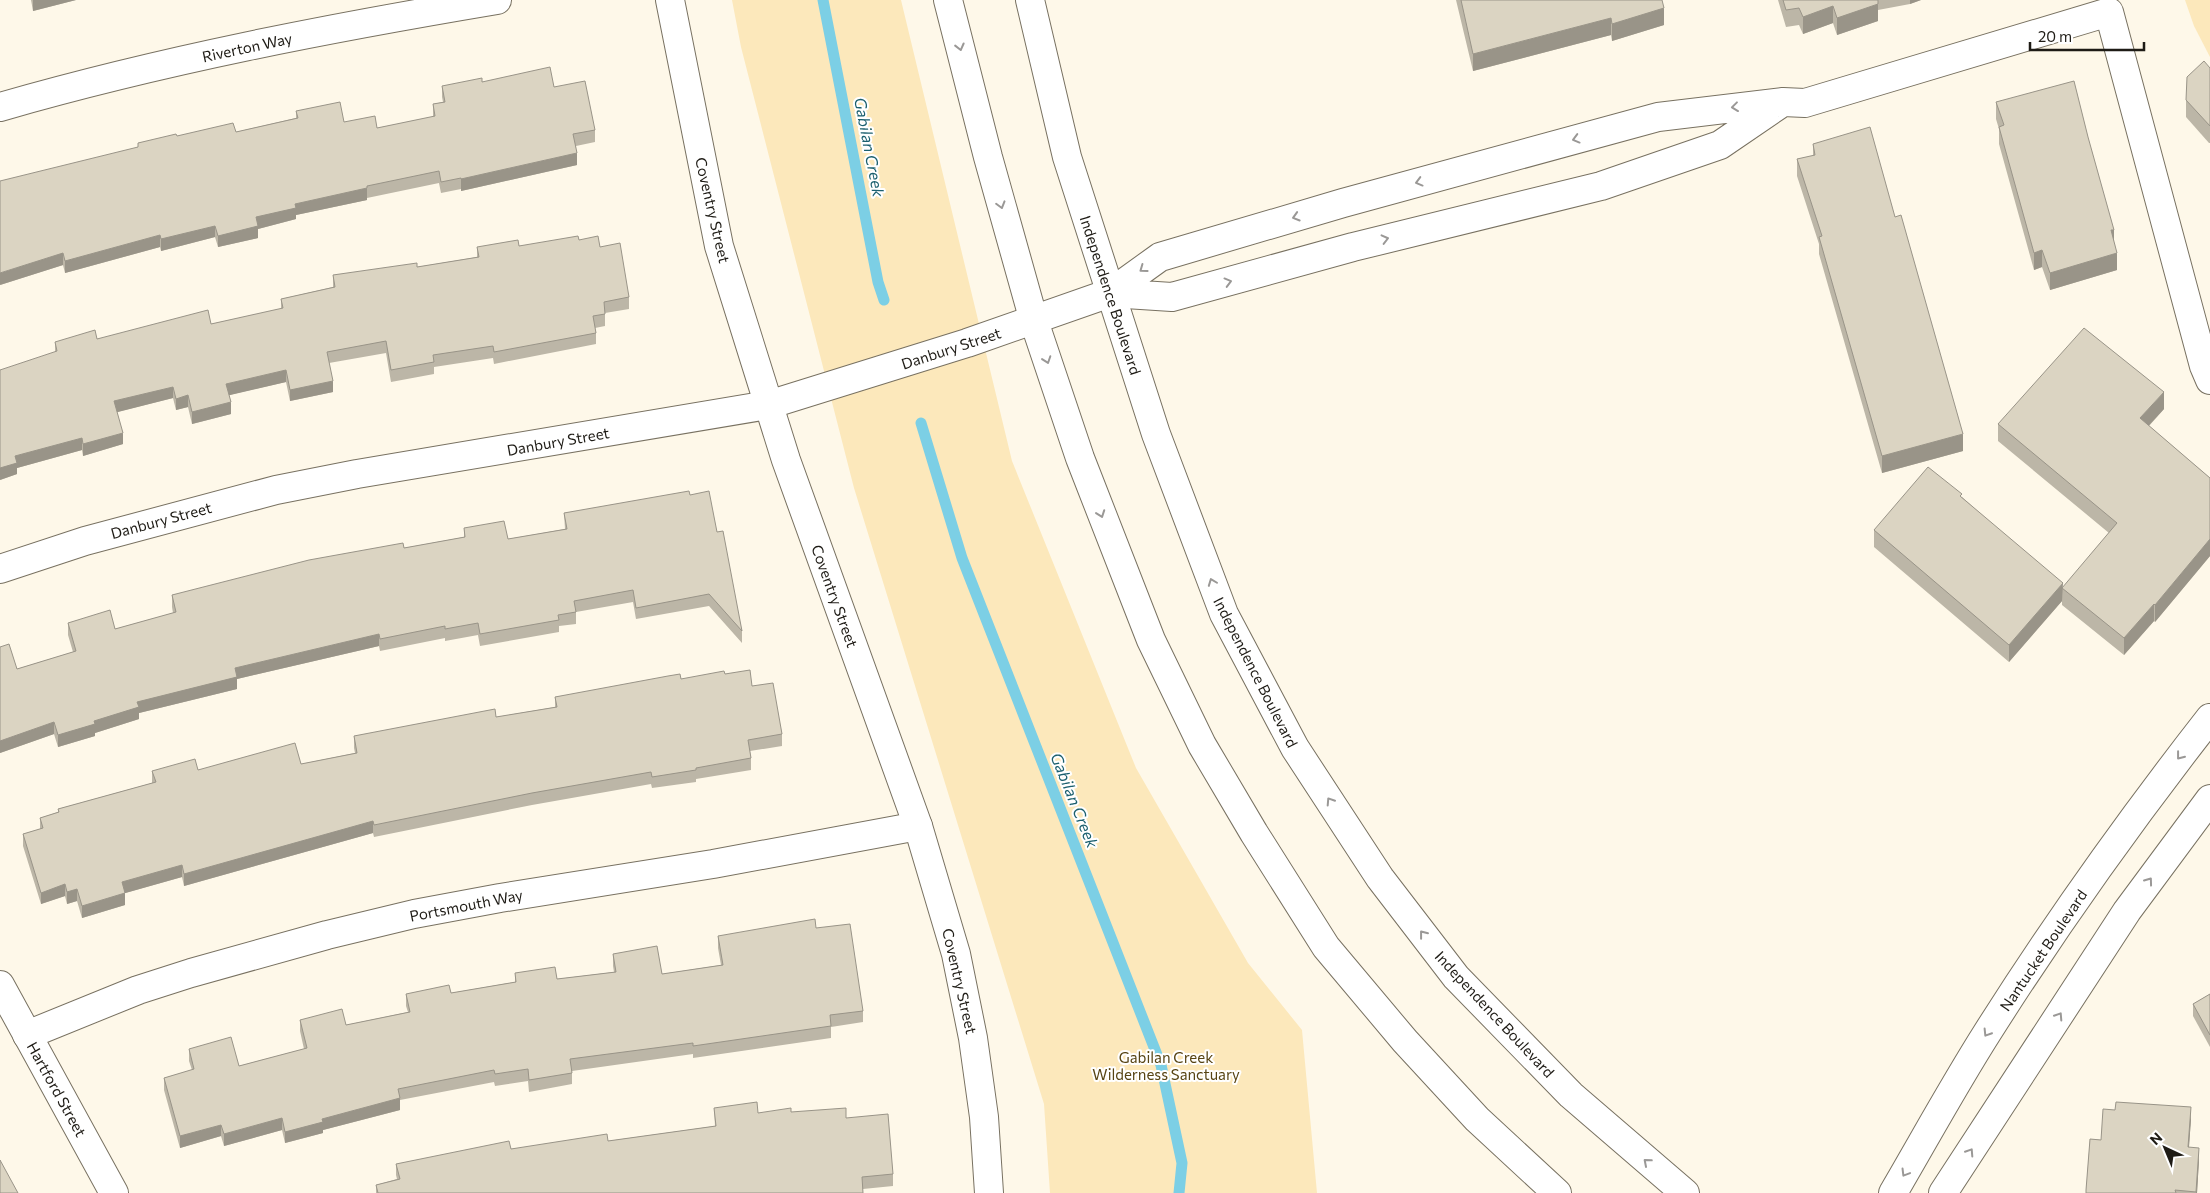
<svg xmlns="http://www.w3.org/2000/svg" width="2210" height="1193" viewBox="0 0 2210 1193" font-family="Commissioner,sans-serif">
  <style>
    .green { fill: #fce8bb }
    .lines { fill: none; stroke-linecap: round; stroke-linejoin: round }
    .stream { stroke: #7ccfe5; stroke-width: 11 }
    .minor-casing { stroke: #787161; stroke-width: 30 }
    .minor { stroke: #fff; stroke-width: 28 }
    .wall { fill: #bcb6a7 }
    .shaded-wall { fill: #999488 }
    .building { fill: #dbd4c2; stroke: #999488 }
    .oneway { stroke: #9a9896 }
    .labels { text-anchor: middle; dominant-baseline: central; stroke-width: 4; stroke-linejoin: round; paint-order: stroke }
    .street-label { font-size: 15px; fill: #1e1b15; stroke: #fff }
    .park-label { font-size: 15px; fill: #574413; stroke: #fff }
    .water-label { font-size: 16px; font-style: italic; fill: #1b5f6e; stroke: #fff }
  </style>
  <rect width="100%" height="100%" fill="#fef8e9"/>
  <g class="green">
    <polygon points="732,0 901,0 1012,461 1136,768 1248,963 1302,1030 1317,1193 1050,1193 1044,1104 854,488 741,47"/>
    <polygon points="2185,0 2210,0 2210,57 2194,26"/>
  </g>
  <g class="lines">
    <g class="stream">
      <polyline points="823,0 878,282 884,300"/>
      <polyline points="921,423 962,558 1161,1065 1182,1163 1179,1193"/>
    </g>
    <g class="minor-casing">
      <g id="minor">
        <polyline points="670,0 719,246 786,460 918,826 956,954 973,1038 984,1117 989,1193"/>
        <polyline points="948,0 988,157 1034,321 1080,458 1151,640 1202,745 1254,833 1326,947 1405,1041 1477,1119 1557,1193"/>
        <polyline points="1030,0 1067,157 1156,434 1224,614 1295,748 1380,878 1456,977 1571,1095 1685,1193"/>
        <polyline points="1783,102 1720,145 1601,186 1353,247 1172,297 1110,293 1160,257 1343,203 1658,117 1783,102 1805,103 2109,12 2204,366 2210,380"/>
        <path d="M0 107C163 60 330 28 497 0"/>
        <polyline points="0,569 85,541 276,490 357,474 768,405 967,343 1110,293"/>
        <polyline points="0,985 114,1193"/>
        <polyline points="27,1035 138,990 191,973 327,935 414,914 500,898 713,864 918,826"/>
        <path d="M1893 1193C1924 1140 1954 1085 1987 1033 2056 924 2131 819 2210 718"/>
        <polyline points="1943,1193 2127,911 2210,799"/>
      </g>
    </g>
    <use href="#minor" class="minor"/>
  </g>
  <g class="wall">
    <polygon points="31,0 76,0 33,11"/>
    <polygon points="1456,0 1662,0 1664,25 1612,41 1611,35 1473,71"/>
    <polygon points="1778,0 1921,0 1910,4 1878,10 1878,21 1837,35 1833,23 1803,34 1799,25 1786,27"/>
    <polygon points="2210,68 2210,143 2209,143 2186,117 2186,100"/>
    <polygon points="482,82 554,87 595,130 595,142 576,146 577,165 461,191 461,189 441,193 439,183 367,198 367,200 296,215 296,219 258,229 258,238 218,247 215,237 161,251 160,247 65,273 63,265 0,285 138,147 138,143 177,136 236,132 296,118 296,111 344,122 377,128 433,117 433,104 443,102 442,97 442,86"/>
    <polygon points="1996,102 2114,243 2117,270 2050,290 2042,267 2034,270 1999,144 1999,129 1996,119"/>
    <polygon points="1813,144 1895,217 1963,451 1882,473 1819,254 1819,244 1797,176 1797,159 1813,156"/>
    <polygon points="579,240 600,247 629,297 629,309 605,313 605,326 595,328 596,333 596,344 494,364 493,358 434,367 434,374 391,382 386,353 329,363 333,392 290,401 286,382 229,395 231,414 192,424 188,407 176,410 173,398 117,412 123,444 83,456 82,450 17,468 17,474 0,480 55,352 55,342 97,339 211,324 281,309 281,299 333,287 333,275 417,267 477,257 477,247 519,246"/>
    <polygon points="2164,409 2149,426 2210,478 2210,556 2155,622 2154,621 2124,655 2062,605 2062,601 2009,662 1874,547 1874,530 1962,497 2063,588 2109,533 1998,441 1998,424"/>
    <polygon points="690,495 717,532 742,631 742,643 709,606 636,619 633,602 576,612 576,624 559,626 559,632 480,646 478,635 445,641 445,638 380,651 379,646 237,679 237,689 139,713 139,719 95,733 95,736 58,747 54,734 0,753 0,647 17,669 73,652 68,635 68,623 115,629 173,613 172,607 172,595 404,548 464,537 464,528 508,539 565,529 564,513"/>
    <polygon points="725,674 752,686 782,734 782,746 750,751 751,758 751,770 696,779 696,782 652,788 651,784 532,805 374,837 373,833 184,886 182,877 125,893 125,905 82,918 77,901 67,904 65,896 41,904 23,846 23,834 40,829 40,818 58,812 58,809 152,783 152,771 198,770 301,764 355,753 354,748 354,736 496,717 555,707 555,697"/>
    <polygon points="816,928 863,1011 863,1022 831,1027 831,1038 693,1058 693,1054 572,1071 572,1084 529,1092 528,1081 495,1086 494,1082 400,1100 400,1110 323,1130 323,1133 285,1143 282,1130 224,1146 221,1136 180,1148 164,1090 164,1078 192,1070 189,1061 189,1049 239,1066 304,1049 300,1031 300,1020 346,1025 408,1012 406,1006 406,994 451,993 515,982 515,973 557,979 614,972 613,966 613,954 662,974 721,965 718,948 718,936"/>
    <polygon points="2210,994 2210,1047 2193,1016 2193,1004"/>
    <polygon points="714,1108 758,1113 791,1112 846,1118 893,1174 893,1186 863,1189 863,1193 376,1193 376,1185 397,1179 396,1175 396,1164 511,1149 608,1141 715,1126"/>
    <polygon points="2191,1119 2189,1147 2199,1160 2197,1193 2086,1193 2090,1139 2101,1140"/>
  </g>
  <g class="shaded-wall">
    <polygon points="33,0 76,0 33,11"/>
    <polygon points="1910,0 1921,0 1910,4"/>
    <polygon points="1878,4 1878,21 1837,35 1837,18"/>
    <polygon points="1833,6 1833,23 1803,34 1803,17"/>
    <polygon points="1664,8 1664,25 1612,41 1612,24"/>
    <polygon points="1611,18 1611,35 1473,71 1473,54"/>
    <polygon points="577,153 577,165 461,191 461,179"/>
    <polygon points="367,188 367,200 296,215 296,219 258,229 258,238 218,247 218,236 256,217 295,204"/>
    <polygon points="215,226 215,237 161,251 161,239"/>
    <polygon points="2111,230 2114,230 2114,246"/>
    <polygon points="160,235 160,247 65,273 65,261"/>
    <polygon points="2042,250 2042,267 2034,270 2034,253"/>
    <polygon points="63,253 63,265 0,285 0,273"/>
    <polygon points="2117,253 2117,270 2050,290 2050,273"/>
    <polygon points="286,370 286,382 226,396 226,384"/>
    <polygon points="333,381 333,392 290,401 290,390"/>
    <polygon points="173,387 173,398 114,413 114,401"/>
    <polygon points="2164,392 2164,409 2140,435 2140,418"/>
    <polygon points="188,395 188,407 176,410 176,399"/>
    <polygon points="231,402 231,414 192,424 192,412"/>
    <polygon points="123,433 123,444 83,456 83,444"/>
    <polygon points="1963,434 1963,451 1882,473 1882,456"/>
    <polygon points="82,438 82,450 17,468 17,474 0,480 0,468 15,456"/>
    <polygon points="2210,539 2210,556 2155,622 2155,605"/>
    <polygon points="2063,583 2062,601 2009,662 2009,645"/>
    <polygon points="2154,604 2154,621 2124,655 2124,638"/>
    <polygon points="379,634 379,646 237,679 237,689 139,713 139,719 95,733 95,736 58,747 58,735 94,721 137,702 235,668"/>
    <polygon points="54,722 54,734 0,753 0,741"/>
    <polygon points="373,821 373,833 184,886 184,874"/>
    <polygon points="182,865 182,877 122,894 122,882"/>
    <polygon points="65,884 65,896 41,904 41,893"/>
    <polygon points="77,889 77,901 67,904 67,892"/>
    <polygon points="125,893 125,905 82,918 82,906"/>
    <polygon points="400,1098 400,1110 323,1130 323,1133 285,1143 285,1132 322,1119"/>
    <polygon points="2191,1107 2191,1119 2188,1159 2188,1147"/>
    <polygon points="282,1118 282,1130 224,1146 224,1134"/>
    <polygon points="221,1125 221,1136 180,1148 180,1136"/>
    <polygon points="2199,1148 2199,1160 2197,1193 2196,1193"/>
  </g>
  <g class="building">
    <polygon points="1461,0 1662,0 1664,8 1612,24 1611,18 1473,54"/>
    <polygon points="1783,0 1878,0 1878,4 1837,18 1833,6 1803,17 1799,8 1786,10"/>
    <polygon points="2204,61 2210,68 2210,126 2186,100 2187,77"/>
    <polygon points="550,67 554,87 585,81 595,130 573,134 577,153 461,179 461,178 441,182 439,171 367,186 367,188 295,204 296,208 256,217 258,226 218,236 215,226 161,239 160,235 65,261 63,253 0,273 0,181 138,147 138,143 176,134 177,136 233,123 236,132 298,118 296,111 340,102 344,122 375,116 377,128 435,116 433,104 445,102 442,86 482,78 482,82"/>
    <polygon points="2074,81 2088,137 2114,230 2111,230 2117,253 2050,273 2042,250 2034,253 1999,127 2004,125 1996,102"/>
    <polygon points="1870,127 1895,217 1901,215 1963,434 1882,456 1819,237 1822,236 1797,159 1815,155 1813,144"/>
    <polygon points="578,236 579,240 598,236 600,247 620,243 629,297 604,302 605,314 593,316 596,333 494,352 493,346 433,355 434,362 391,370 386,341 327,352 333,381 290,390 286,370 226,384 231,402 192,412 188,395 176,399 173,387 114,401 123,433 83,444 82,438 15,456 17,463 0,468 0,370 57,351 55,342 95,330 97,339 208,310 211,324 283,308 281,299 335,287 333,275 417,263 417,267 479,257 477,247 518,240 519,246"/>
    <polygon points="2084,328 2164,392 2140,418 2210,478 2210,539 2155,605 2154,604 2124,638 2062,588 2117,523 1998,424"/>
    <polygon points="1928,467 1962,494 1960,496 2063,583 2009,645 1874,530"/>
    <polygon points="689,491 690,495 709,491 717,532 723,531 742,631 709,594 636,608 633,590 574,601 576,612 558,615 559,620 480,634 478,623 445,629 445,626 380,639 379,634 235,668 237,677 137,702 139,707 94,721 95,724 58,735 54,722 0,741 0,647 9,644 17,669 76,651 68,623 110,610 115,629 176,612 172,595 309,560 403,543 404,548 465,537 464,528 504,521 508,539 567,529 564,513"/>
    <polygon points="750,670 752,686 773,683 782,734 748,740 751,758 696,768 696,770 652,777 651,772 532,793 374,825 373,821 184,874 182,865 122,882 125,893 82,906 77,889 67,892 65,884 41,893 23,834 43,828 40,818 59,812 58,809 156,782 152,771 195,759 198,770 295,743 301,764 357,753 354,736 495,709 496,717 557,707 555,697 668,676 680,674 681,679 724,671 725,674"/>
    <polygon points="815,919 816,928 850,924 863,1011 830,1015 831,1026 693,1046 693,1043 570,1059 572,1073 529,1080 528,1069 495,1074 494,1070 398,1089 400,1098 322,1119 323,1122 285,1132 282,1118 224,1134 221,1125 180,1136 164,1078 194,1069 189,1049 231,1037 239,1066 307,1048 300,1020 342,1009 346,1025 410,1012 406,994 449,985 451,993 516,982 515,973 555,967 557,979 616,972 613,954 657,946 662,974 723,965 718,936"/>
    <polygon points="2210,994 2210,1035 2193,1004"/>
    <polygon points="757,1102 758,1113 791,1108 791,1112 846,1108 846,1118 888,1114 893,1174 862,1177 863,1193 378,1193 376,1185 400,1179 396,1164 509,1141 511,1149 607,1134 608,1141 716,1126 714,1108"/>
    <polygon points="2116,1102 2191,1107 2188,1147 2199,1148 2196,1192 2175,1190 2176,1193 2086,1193 2086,1190 2090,1139 2101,1140 2103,1109 2115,1110"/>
    <polygon points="0,1160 18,1193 0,1193"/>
  </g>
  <defs><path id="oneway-chevron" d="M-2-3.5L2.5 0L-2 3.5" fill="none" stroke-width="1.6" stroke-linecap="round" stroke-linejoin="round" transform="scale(1.25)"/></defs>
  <g class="oneway">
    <use href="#oneway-chevron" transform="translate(960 47) rotate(76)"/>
    <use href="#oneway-chevron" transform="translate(1735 107) rotate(173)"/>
    <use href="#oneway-chevron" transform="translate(1576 139) rotate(165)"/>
    <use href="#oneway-chevron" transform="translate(1419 182) rotate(165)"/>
    <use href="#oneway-chevron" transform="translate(1001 205) rotate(74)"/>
    <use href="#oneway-chevron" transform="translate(1296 217) rotate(163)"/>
    <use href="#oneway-chevron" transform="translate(1385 239) rotate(-14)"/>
    <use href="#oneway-chevron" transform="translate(1143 269) rotate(144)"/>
    <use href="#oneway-chevron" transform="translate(1228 282) rotate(-15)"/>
    <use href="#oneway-chevron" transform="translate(1047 360) rotate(71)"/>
    <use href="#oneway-chevron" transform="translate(1101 514) rotate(70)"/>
    <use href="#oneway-chevron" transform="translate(1212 582) rotate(-111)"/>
    <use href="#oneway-chevron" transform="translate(2180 756) rotate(128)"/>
    <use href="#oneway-chevron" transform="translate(1330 801) rotate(-123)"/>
    <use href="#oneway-chevron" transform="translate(2149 881) rotate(-54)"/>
    <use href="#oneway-chevron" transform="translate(1423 934) rotate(-128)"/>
    <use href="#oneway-chevron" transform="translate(2059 1016) rotate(-57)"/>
    <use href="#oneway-chevron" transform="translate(1987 1033) rotate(122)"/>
    <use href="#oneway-chevron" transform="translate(1970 1152) rotate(-57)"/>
    <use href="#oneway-chevron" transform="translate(1647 1162) rotate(-139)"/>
    <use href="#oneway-chevron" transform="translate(1905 1173) rotate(121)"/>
  </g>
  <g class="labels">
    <g class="street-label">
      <text transform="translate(247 47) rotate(-12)">Riverton Way</text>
      <text transform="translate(713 210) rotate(77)">Coventry Street</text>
      <text transform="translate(1111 295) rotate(72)">Independence Boulevard</text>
      <text transform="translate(951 348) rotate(-18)">Danbury Street</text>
      <text transform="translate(558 441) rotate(-10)">Danbury Street</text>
      <text transform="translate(161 520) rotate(-15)">Danbury Street</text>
      <text transform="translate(835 596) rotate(70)">Coventry Street</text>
      <text transform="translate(1256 672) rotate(63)">Independence Boulevard</text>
      <text transform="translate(466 905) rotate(-11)">Portsmouth Way</text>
      <text transform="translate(2043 950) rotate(-56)">Nantucket Boulevard</text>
      <text transform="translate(960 981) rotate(77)">Coventry Street</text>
      <text transform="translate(1495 1014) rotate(47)">Independence Boulevard</text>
      <text transform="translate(57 1089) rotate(61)">Hartford Street</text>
    </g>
    <g class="park-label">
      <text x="1166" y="1057">Gabilan Creek<tspan x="1166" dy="17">Wilderness Sanctuary</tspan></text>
    </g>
    <g class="water-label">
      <text transform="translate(870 147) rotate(79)">Gabilan Creek</text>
      <text transform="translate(1075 800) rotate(68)">Gabilan Creek</text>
    </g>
  </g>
  <g transform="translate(2165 1148) rotate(316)" stroke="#ffffff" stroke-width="4" paint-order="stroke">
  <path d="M0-4L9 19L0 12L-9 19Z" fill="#1e1b15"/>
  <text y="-8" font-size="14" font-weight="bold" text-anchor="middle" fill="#1e1b15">N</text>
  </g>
  <path d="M2030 42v8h114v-8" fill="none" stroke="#1e1b15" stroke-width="2.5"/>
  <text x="2038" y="42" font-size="15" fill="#1e1b15" stroke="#ffffff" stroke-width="4" paint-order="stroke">20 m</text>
</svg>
